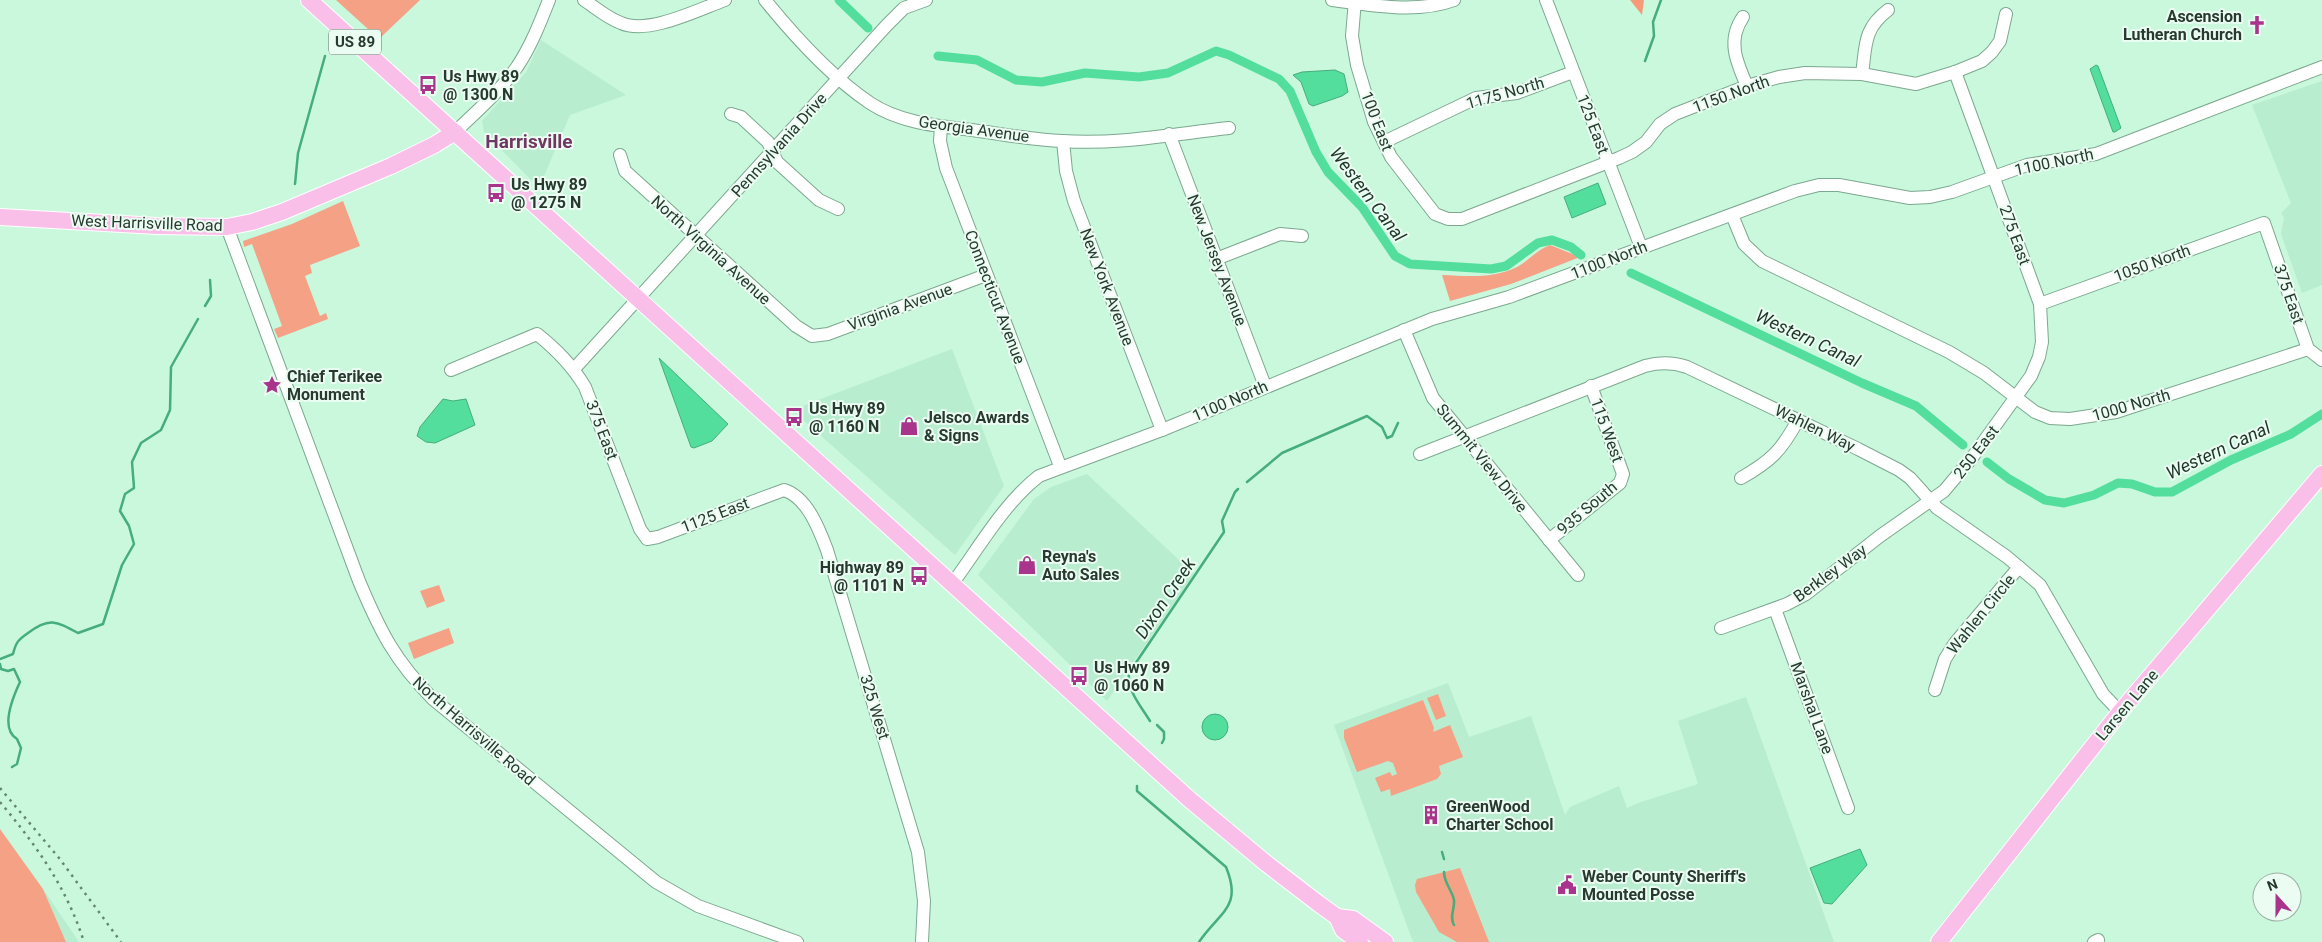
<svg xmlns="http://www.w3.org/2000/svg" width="2322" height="942" viewBox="0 0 2322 942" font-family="Roboto,sans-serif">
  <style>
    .built { fill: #b8edcf }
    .green { fill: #f4a185 }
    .forest { fill: #f89a7a }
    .water { fill: #53de9d; stroke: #46ad7c }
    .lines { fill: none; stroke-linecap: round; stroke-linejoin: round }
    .stream { stroke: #46ad7c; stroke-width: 2.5 }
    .canal { stroke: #53de9d; stroke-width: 9 }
    .minor-casing { stroke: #7ca88f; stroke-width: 14 }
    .major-casing { stroke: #fff; stroke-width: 18 }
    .minor { stroke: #fff; stroke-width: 12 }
    .major { stroke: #fabfe8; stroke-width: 16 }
    .rail { stroke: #678574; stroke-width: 2.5; stroke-dasharray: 2.5 5; stroke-linecap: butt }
    .labels { text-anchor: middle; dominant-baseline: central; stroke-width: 4; stroke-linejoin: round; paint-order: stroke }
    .shield { fill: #ebfdf2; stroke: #62746a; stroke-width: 1 }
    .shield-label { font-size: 15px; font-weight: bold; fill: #283a30 }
    .poi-label { font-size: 16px; font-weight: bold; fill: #283a30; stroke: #ebfdf2; text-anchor: start }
    .street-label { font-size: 16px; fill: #283a30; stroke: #ebfdf2 }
    .water-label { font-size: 18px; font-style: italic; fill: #1f3529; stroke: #ebfdf2 }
    .quarter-label { font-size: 19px; font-weight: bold; fill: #723760; stroke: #ebfdf2 }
  </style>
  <rect width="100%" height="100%" fill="#c9f8dd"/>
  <g class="built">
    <polygon points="541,40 626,95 570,115 539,188 484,132 482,121 526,72"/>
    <polygon points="2322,81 2322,285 2302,293 2281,234 2284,218 2281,213 2291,203 2252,105"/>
    <polygon points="952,349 1004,486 955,555 792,410"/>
    <polygon points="1087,474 1194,574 1107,701 978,575 1034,499 1051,487"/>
    <polygon points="1448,683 1469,737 1531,716 1565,815 1570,807 1619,786 1627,808 1638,803 1698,784 1678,721 1746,697 1834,942 1413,942 1334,725"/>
    <polygon points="43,889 79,942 66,942"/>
  </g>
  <g class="green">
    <polygon points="336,0 420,0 379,39"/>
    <polygon points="343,201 360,246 310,265 312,273 305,276 320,316 326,313 328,319 278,338 274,329 282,326 252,244 244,247 243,241 292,224"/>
    <path d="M1550 245 1580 257 1511 284 1450 301 1442 275C1467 276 1493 279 1517 267 1528 261 1537 250 1550 245Z"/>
    <polygon points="439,585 445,601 427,608 420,591"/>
    <polygon points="449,628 454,643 414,659 408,643"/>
    <polygon points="1438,694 1446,716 1436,720 1427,698"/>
    <polygon points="1423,700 1434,728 1433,732 1450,725 1463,757 1439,766 1441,774 1437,779 1391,796 1390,789 1381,792 1375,778 1390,772 1392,776 1397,774 1393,763 1388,761 1357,772 1344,738 1344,730"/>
    <polygon points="0,829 43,889 66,942 0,942"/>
    <polygon points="1460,868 1489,942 1457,942 1439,932 1416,892 1415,885 1417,879"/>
  </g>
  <polygon class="forest" points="1630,0 1644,0 1642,15"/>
  <g class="water">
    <polygon points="2096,65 2098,66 2121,128 2115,132 2113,132 2090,69"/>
    <polygon points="1335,70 1344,74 1348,92 1342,96 1313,106 1309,104 1301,82 1293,75 1302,72"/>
    <polygon points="1598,183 1606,204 1572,218 1564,197"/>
    <polygon points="659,358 728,424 712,441 694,448 691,447"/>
    <polygon points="443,399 453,401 466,399 475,425 435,443 426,442 417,436 420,427"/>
    <circle cx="1215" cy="727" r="13"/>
    <polygon points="1860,849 1867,865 1832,904 1824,903 1810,868"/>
  </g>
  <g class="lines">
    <g class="stream">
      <polyline points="1645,61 1654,36 1653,22 1661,0"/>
      <polyline points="295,184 298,153 325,56"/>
      <polyline points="205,306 211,296 210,280"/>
      <polyline points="1247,482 1282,453 1367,416 1382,427 1387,438 1392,436 1398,423"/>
      <path d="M0 659 13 654C16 642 18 640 28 633 49 617 56 621 78 633L103 624 122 565 134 544 129 526 120 511 125 494 134 488 132 462 141 443 161 430 170 410 171 367 198 319"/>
      <path d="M0 664 1 669 8 671 14 669 20 682C12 699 0 729 17 739L21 748 17 764 12 767"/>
      <path d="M1150 721C1141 706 1127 691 1129 673L1224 532 1222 521 1235 492 1238 489"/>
      <polyline points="1157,725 1164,732 1164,739 1162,743"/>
      <path d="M1137 786V791L1226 867C1243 908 1219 912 1199 942"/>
      <polyline points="1442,852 1444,859"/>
      <path d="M1444 872C1444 883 1452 890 1454 900 1455 909 1449 916 1454 925"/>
    </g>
    <g class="canal">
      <polyline points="839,0 868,28"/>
      <polyline points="938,56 977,60 1016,80 1042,82 1085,73 1139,77 1168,73 1216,51 1229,55 1279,79 1290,91 1316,152 1328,172 1362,207 1395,256 1410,264 1491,269 1506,266 1538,243 1552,240 1571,247 1581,255"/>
      <polyline points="1631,273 1862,383 1916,406 1963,445"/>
      <polyline points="1987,462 2009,479 2045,500 2064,503 2094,495 2118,483 2132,484 2155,492 2172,492 2231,460 2291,434 2322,414"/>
    </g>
    <g class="minor-casing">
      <g id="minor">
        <path d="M584 0C596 8 607 18 621 23 648 35 697 10 725 0"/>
        <path d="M765 0C795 37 830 76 870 103 900 123 938 126 972 130 1002 134 1032 140 1062 141 1117 145 1174 134 1229 128"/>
        <path d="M1332 0C1370 5 1416 14 1454 0"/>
        <polyline points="1355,0 1352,36 1357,65 1374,122 1391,157 1435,214 1448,219 1462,219 1619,158 1632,152 1646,142 1660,124 1675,114 1747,86 1779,77 1805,73 1862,74 1916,84 1955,72 1982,61 1992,52 2000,41 2006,14"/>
        <polyline points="1546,0 1641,247"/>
        <path d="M1743 17C1727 40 1736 61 1747 86"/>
        <path d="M1862 74C1866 46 1863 29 1888 10"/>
        <polyline points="731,114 741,117 768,142 777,162 819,200 838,209"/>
        <polyline points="941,126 940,141 946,168 1060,466"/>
        <path d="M455 132C476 112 500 91 517 67 531 46 540 23 549 0"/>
        <polyline points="1169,134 1265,386"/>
        <polyline points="1063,141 1066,171 1074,201 1162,430"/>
        <polyline points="1384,142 1476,98 1517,93 1573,72"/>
        <polyline points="620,155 625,171 796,326 812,336 828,334 986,275"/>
        <polyline points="1732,215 1744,244 1762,261 1949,352 1984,373 2035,412 2050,418 2070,419 2116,412 2308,349"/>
        <path d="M227 227 359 581C380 631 395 661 433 699L656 882 698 906 797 942"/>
        <polyline points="1216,259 1280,234 1302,236"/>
        <polyline points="2040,304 2264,223 2308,349 2322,360"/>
        <polyline points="1404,330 1433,398 1578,575"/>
        <polyline points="574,369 886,26 904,8 926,0"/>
        <path d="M451 370 537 334C557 350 572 365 585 387L640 529 647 539 658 537 784 490C807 497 819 529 827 550L918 852 924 901 922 942"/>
        <path d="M1420 454 1645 366C1660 362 1672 362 1687 367L1858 449 1899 470 1910 478 1937 508 2007 557 2040 585 2103 694 2120 712"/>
        <path d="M1741 478C1771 461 1781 451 1798 420"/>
        <polyline points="1549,540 1620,483 1623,474 1591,386"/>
        <path d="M952 584C979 548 1003 504 1039 476L1162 430 1432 319 1509 297 1795 191 1819 185H1839L1910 198 1930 197 1952 192 2027 165 2096 154 2322 67"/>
        <polyline points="1775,609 1848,808"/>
        <polyline points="1721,628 1787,604 1806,594 1880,536 1944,491 1971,459 2031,376 2039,357 2042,342 2040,304 1955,72"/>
        <polyline points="1935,690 1945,659 1955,643 2019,567"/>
        <polyline points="2094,942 2098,940"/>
      </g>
    </g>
    <g class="major-casing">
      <g id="major">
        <polyline points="309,0 1189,799 1267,864 1319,904 1337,917 1353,919 1385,942"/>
        <polyline points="0,217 157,226 227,227 252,222 282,212 391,166 434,145 455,132"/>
        <polyline points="1337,917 1343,930 1360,942"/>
        <polyline points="1939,942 2120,712 2322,474"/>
      </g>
    </g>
    <use href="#minor" class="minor"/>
    <use href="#major" class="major"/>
    <g class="rail">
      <polyline points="0,788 59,858 121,942"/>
      <path d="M0 802C36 845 67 888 84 942"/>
    </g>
  </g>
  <defs>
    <g id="church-bare" transform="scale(1.5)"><path d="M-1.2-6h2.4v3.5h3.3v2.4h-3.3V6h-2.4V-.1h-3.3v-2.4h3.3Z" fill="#a9348c" stroke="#ebfdf2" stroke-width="2.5" paint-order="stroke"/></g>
    <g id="bus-bare" transform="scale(1.5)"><path d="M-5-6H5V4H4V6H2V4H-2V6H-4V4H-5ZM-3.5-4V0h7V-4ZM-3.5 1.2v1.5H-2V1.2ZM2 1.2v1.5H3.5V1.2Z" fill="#a9348c" stroke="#ebfdf2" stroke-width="2.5" paint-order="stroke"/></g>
    <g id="sight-bare" transform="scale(1.5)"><path d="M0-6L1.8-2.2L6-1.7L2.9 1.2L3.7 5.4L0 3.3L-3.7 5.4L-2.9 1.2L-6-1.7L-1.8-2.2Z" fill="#a9348c" stroke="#ebfdf2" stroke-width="2.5" paint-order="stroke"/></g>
    <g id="shop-bare" transform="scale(1.5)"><path d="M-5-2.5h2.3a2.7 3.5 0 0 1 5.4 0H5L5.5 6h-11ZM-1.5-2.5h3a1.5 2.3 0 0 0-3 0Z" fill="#a9348c" stroke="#ebfdf2" stroke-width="2.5" paint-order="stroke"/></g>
    <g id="building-bare" transform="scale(1.5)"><path d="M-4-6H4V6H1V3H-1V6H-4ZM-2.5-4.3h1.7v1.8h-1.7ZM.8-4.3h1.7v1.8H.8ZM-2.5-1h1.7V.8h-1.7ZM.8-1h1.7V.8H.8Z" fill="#a9348c" stroke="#ebfdf2" stroke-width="2.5" paint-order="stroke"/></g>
    <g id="civic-bare" transform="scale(1.5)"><path d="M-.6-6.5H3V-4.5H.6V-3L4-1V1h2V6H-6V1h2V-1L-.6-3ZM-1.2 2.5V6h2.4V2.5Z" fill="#a9348c" stroke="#ebfdf2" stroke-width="2.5" paint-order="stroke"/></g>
  </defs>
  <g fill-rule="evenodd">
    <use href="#church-bare" x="2257" y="25"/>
    <use href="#bus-bare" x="428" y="85"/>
    <use href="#bus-bare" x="496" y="193"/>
    <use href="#sight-bare" x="272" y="385"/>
    <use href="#bus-bare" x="794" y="417"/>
    <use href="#shop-bare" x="909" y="426"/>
    <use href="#shop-bare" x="1027" y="565"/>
    <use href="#bus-bare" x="919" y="576"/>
    <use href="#bus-bare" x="1079" y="676"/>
    <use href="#building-bare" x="1431" y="815"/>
    <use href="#civic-bare" x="1567" y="885"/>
  </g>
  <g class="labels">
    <rect class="shield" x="329" y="29.5" width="52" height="25" rx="4"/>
    <g class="shield-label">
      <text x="355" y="42">US 89</text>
    </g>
    <g class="poi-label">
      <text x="2242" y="16" text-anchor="end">Ascension<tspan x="2242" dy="18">Lutheran Church</tspan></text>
      <text x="443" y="76">Us Hwy 89<tspan x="443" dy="18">@ 1300 N</tspan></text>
      <text x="511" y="184">Us Hwy 89<tspan x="511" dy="18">@ 1275 N</tspan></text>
      <text x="287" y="376">Chief Terikee<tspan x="287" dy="18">Monument</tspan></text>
      <text x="809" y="408">Us Hwy 89<tspan x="809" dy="18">@ 1160 N</tspan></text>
      <text x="924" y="417">Jelsco Awards<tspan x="924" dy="18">&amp; Signs</tspan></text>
      <text x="1042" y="556">Reyna's<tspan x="1042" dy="18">Auto Sales</tspan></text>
      <text x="904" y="567" text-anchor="end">Highway 89<tspan x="904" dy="18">@ 1101 N</tspan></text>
      <text x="1094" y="667">Us Hwy 89<tspan x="1094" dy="18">@ 1060 N</tspan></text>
      <text x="1446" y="806">GreenWood<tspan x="1446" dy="18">Charter School</tspan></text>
      <text x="1582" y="876">Weber County Sheriff's<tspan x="1582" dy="18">Mounted Posse</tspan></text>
    </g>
    <g class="street-label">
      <text transform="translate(1505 93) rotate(-16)">1175 North</text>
      <text transform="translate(1731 94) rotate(-20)">1150 North</text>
      <text transform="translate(1377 121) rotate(69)">100 East</text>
      <text transform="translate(1593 124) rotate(69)">125 East</text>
      <text transform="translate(974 129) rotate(8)">Georgia Avenue</text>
      <text transform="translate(779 145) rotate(-48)">Pennsylvania Drive</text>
      <text transform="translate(2054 162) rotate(-12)">1100 North</text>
      <text transform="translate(147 223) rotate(2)">West Harrisville Road</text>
      <text transform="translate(2015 235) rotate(70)">275 East</text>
      <text transform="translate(711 250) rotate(42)">North Virginia Avenue</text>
      <text transform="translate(1217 260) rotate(69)">New Jersey Avenue</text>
      <text transform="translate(1609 260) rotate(-21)">1100 North</text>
      <text transform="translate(2152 263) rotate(-20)">1050 North</text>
      <text transform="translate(1107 287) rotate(69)">New York Avenue</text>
      <text transform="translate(2289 294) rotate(71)">375 East</text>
      <text transform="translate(995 297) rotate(69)">Connecticut Avenue</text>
      <text transform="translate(900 307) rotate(-20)">Virginia Avenue</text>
      <text transform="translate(1230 401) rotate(-23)">1100 North</text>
      <text transform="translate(2131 405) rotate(-16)">1000 North</text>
      <text transform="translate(1815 428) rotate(26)">Wahlen Way</text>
      <text transform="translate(602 430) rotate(69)">375 East</text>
      <text transform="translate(1607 430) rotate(70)">115 West</text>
      <text transform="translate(1976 452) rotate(-52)">250 East</text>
      <text transform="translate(1482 458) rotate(51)">Summit View Drive</text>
      <text transform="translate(1587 508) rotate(-40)">935 South</text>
      <text transform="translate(715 515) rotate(-21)">1125 East</text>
      <text transform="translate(1830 573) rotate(-36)">Berkley Way</text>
      <text transform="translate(1981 614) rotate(-51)">Wahlen Circle</text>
      <text transform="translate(2127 705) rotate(-50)">Larsen Lane</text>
      <text transform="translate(875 707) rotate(73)">325 West</text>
      <text transform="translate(1812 708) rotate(70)">Marshal Lane</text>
      <text transform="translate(474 731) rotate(41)">North Harrisville Road</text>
    </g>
    <g class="water-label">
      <text transform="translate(1368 194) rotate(53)">Western Canal</text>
      <text transform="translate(1808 338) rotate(25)">Western Canal</text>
      <text transform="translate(2218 450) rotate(-25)">Western Canal</text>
      <text transform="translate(1165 598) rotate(-56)">Dixon Creek</text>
    </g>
    <g class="quarter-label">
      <text x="529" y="141">Harrisville</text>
    </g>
  </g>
  <g transform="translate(2277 897) rotate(339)"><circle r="24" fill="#ebfdf2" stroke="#9dafa4"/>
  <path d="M0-4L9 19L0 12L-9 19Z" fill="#a9348c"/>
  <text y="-8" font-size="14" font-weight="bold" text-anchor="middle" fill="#283a30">N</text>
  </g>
</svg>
